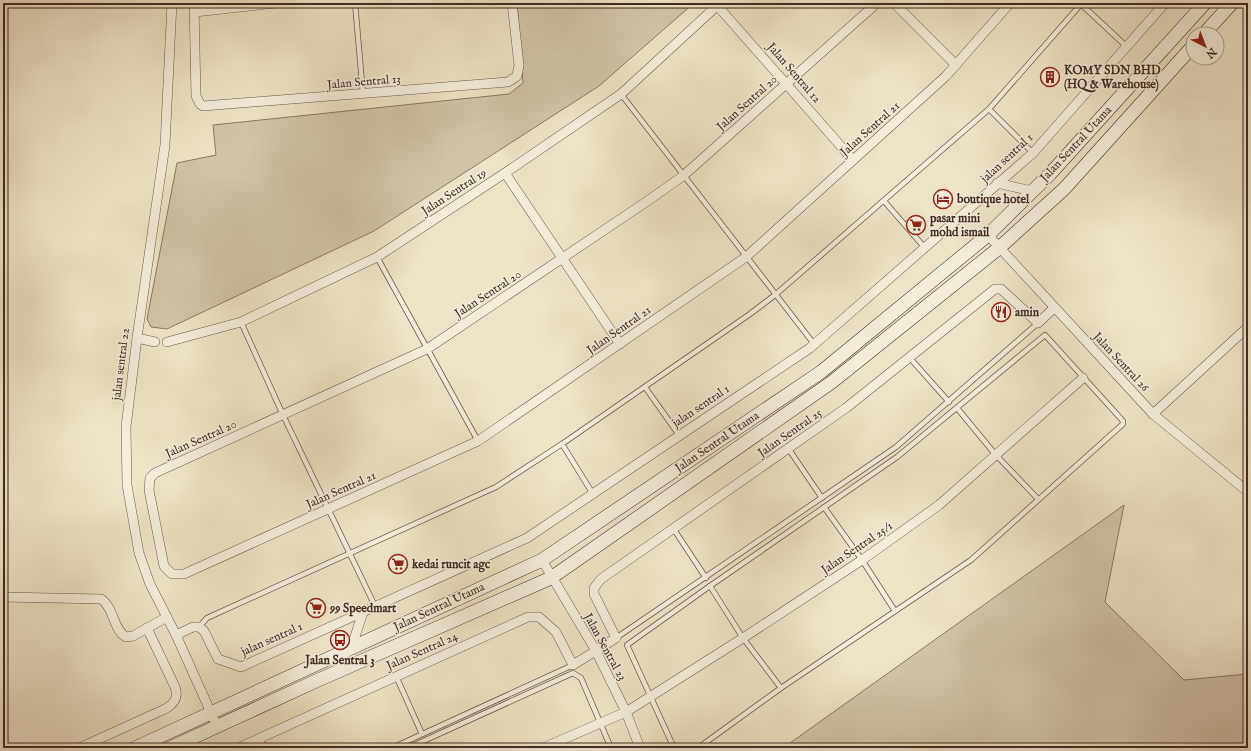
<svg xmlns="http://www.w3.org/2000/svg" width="1251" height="751" viewBox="0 0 1251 751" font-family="'IM FELL English',serif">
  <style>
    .green { fill: #d0c4aa; stroke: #887867 }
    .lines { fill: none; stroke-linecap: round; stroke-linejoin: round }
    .lane-casing { stroke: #6b594c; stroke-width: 6 }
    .street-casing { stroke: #6b594c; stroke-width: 10 }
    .secondary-casing { stroke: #402b24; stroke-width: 14 }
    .lane { stroke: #f3edda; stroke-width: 4.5 }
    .street { stroke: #f3edda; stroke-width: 9 }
    .secondary { stroke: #f3edda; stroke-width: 13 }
    .labels { text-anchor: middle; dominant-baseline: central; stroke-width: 3; stroke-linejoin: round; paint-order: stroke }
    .poi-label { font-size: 12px; font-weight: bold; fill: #402b24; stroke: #f3edda; text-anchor: start }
    .street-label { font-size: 12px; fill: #402b24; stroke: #f3edda }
  </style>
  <rect width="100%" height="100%" fill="#ede3c6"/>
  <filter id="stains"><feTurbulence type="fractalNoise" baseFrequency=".005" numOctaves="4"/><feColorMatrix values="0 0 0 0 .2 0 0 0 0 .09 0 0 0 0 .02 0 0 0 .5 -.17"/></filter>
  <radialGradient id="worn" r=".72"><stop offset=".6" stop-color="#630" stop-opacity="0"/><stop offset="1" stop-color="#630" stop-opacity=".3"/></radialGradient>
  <g class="green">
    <polygon points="517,3 694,3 599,86 374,231 167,329 151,327 147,319 177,163 216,155 213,125 509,94 523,83"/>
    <polygon points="1124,505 1105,602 1184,680 1248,674 1248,748 783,748"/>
  </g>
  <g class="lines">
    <g class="lane-casing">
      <g id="lane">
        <polyline points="355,3 363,94"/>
        <polyline points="1081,4 1126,46"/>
        <polyline points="621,94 814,344"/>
        <polyline points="989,109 1033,153"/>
        <polyline points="884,201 925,248"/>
        <polyline points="377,257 478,441"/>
        <polyline points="241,322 283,415 375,606"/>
        <polyline points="909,357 949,402"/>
        <polyline points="645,387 679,435"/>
        <polyline points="957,408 995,454 1038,499"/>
        <polyline points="562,444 593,494"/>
        <polyline points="788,448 822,498"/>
        <polyline points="824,507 862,560 895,611"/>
        <polyline points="673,528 706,578"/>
        <polyline points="710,586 743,638 781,688"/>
        <polyline points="199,627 207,618 496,487 562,444 750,314 775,295 989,109 1082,3"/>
        <polyline points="616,638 896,447 1038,323"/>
        <polyline points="396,676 422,734"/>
        <polyline points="260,738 265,748"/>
        <polyline points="392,748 573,665"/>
        <polyline points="408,748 573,673 581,678 611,748"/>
        <polyline points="674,748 627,645 710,586 897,457 1045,335 1123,421 1123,424 971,560 781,688 698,748"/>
      </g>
    </g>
    <g class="street-casing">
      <g id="street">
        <polyline points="172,3 165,145 137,338 126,427 127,485 139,553 150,584 176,635 217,726"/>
        <polyline points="194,3 196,96 200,104 203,106 508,82 517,76 519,65 512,3"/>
        <polyline points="715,3 853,160"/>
        <polyline points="877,3 683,176 643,204 427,349 155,473 150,478 149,490 164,566 172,574 184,574 478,441 746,257 946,76 1010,3"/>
        <polyline points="894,3 956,65"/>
        <polyline points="195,12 275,3"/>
        <polyline points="505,173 620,344"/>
        <polyline points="997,183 1032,191"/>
        <polyline points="988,235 1153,414 1248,492"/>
        <polyline points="137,338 155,342"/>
        <polyline points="167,342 241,322 377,257 505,173 621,94 720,3"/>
        <polyline points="1153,414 1248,327"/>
        <polyline points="542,560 596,651 626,712 640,748"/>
        <path d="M3 597 101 599C114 607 113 630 126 637L133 636 167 617"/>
        <polyline points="176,635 193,627 199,627 204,631 218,659 241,667 527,538 810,348 1033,153 1165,3"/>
        <polyline points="352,646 363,612"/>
        <path d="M79 748 165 709C174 704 179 698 175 687L147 628"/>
        <polyline points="238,748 528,617 539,617 556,632 573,665 616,638 594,594 594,588 601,579 846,408 995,289 1001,289 1038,323 1054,308"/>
        <polyline points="543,748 626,712 743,638 862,560 939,505 1083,378"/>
      </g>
    </g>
    <g class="secondary-casing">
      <g id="secondary">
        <polyline points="1204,34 1232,3"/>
        <polyline points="135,748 542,560 821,372 988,235 1050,174 1205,3"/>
        <polyline points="170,748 316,681 551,578 832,382 999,248 1064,189 1193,46"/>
      </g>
    </g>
    <use href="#lane" class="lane"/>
    <use href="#street" class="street"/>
    <use href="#secondary" class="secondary"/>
  </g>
  <defs>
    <g id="building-ring" transform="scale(1)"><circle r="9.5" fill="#f3edda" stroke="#8f2418" stroke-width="1.5"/><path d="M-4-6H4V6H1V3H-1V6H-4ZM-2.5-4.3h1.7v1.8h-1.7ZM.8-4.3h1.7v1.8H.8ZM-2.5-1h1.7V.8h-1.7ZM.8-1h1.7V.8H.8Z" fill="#8f2418"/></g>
    <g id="hotel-ring" transform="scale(1)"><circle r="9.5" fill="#f3edda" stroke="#8f2418" stroke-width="1.5"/><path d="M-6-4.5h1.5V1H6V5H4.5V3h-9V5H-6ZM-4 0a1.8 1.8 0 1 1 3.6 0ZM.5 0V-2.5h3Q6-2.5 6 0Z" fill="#8f2418"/></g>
    <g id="supermarket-ring" transform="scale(1)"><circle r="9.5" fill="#f3edda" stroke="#8f2418" stroke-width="1.5"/><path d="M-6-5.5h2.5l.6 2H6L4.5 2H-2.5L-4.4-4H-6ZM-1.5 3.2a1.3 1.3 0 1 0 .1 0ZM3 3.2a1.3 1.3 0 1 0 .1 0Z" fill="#8f2418"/></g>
    <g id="restaurant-ring" transform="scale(1)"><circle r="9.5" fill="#f3edda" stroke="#8f2418" stroke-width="1.5"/><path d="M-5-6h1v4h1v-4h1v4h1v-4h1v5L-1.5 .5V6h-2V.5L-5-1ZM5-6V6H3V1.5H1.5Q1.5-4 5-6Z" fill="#8f2418"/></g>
    <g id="bus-ring" transform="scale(1)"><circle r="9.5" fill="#f3edda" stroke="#8f2418" stroke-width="1.5"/><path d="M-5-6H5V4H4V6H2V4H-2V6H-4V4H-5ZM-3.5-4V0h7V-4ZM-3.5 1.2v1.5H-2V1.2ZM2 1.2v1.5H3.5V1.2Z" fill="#8f2418"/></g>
  </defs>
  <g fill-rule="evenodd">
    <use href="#building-ring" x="1050" y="77"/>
    <use href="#hotel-ring" x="943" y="199"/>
    <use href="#supermarket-ring" x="916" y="225"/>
    <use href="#restaurant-ring" x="1001" y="312"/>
    <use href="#supermarket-ring" x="398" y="564"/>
    <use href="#supermarket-ring" x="316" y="608"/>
    <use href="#bus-ring" x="340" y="640"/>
  </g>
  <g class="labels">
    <g class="poi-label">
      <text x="1064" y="70">KOMY SDN BHD<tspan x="1064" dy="14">(HQ &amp; Warehouse)</tspan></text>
      <text x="957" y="199">boutique hotel</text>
      <text x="930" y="218">pasar mini<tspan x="930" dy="14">mohd ismail</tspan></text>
      <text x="1015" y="312">amin</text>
      <text x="412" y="564">kedai runcit agc</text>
      <text x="330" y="608">99 Speedmart</text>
      <text x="340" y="660" text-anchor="middle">Jalan Sentral 3</text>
    </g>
    <g class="street-label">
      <text transform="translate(794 73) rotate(49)">Jalan Sentral 12</text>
      <text transform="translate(364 82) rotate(-5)">Jalan Sentral 13</text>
      <text transform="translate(747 103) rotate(-42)">Jalan Sentral 20</text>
      <text transform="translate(870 129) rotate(-42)">Jalan Sentral 21</text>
      <text transform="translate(1076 144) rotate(-47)">Jalan Sentral Utama</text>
      <text transform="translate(1007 158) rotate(-43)">jalan sentral 1</text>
      <text transform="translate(454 192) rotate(-33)">Jalan Sentral 19</text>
      <text transform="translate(488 294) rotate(-33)">Jalan Sentral 20</text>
      <text transform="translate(619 330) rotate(-35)">Jalan Sentral 21</text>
      <text transform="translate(1121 362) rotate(47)">Jalan Sentral 26</text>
      <text transform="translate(121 364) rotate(-83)">jalan sentral 22</text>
      <text transform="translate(701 406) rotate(-34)">jalan sentral 1</text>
      <text transform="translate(790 433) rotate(-35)">Jalan Sentral 25</text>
      <text transform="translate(201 439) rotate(-24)">Jalan Sentral 20</text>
      <text transform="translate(717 442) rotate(-34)">Jalan Sentral Utama</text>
      <text transform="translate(341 490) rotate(-24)">Jalan Sentral 21</text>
      <text transform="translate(857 548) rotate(-34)">Jalan Sentral 25/1</text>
      <text transform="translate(439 607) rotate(-25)">Jalan Sentral Utama</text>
      <text transform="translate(272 639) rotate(-24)">jalan sentral 1</text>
      <text transform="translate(605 647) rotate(61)">Jalan Sentral 23</text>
      <text transform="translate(422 651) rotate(-24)">Jalan Sentral 24</text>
    </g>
  </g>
  <rect width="1251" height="751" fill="none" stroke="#ede3c6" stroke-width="16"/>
  <rect x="4" y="4" width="1243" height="743" fill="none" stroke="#402b24" stroke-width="2"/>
  <rect x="8" y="8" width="1235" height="735" fill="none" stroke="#402b24"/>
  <g transform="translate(1205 46) rotate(138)"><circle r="19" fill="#f3edda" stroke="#ab9f91"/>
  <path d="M0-3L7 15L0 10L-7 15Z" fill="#8f2418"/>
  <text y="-6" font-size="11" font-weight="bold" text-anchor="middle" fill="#402b24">N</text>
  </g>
  <rect width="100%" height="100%" filter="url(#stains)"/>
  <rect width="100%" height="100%" fill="url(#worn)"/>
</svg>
